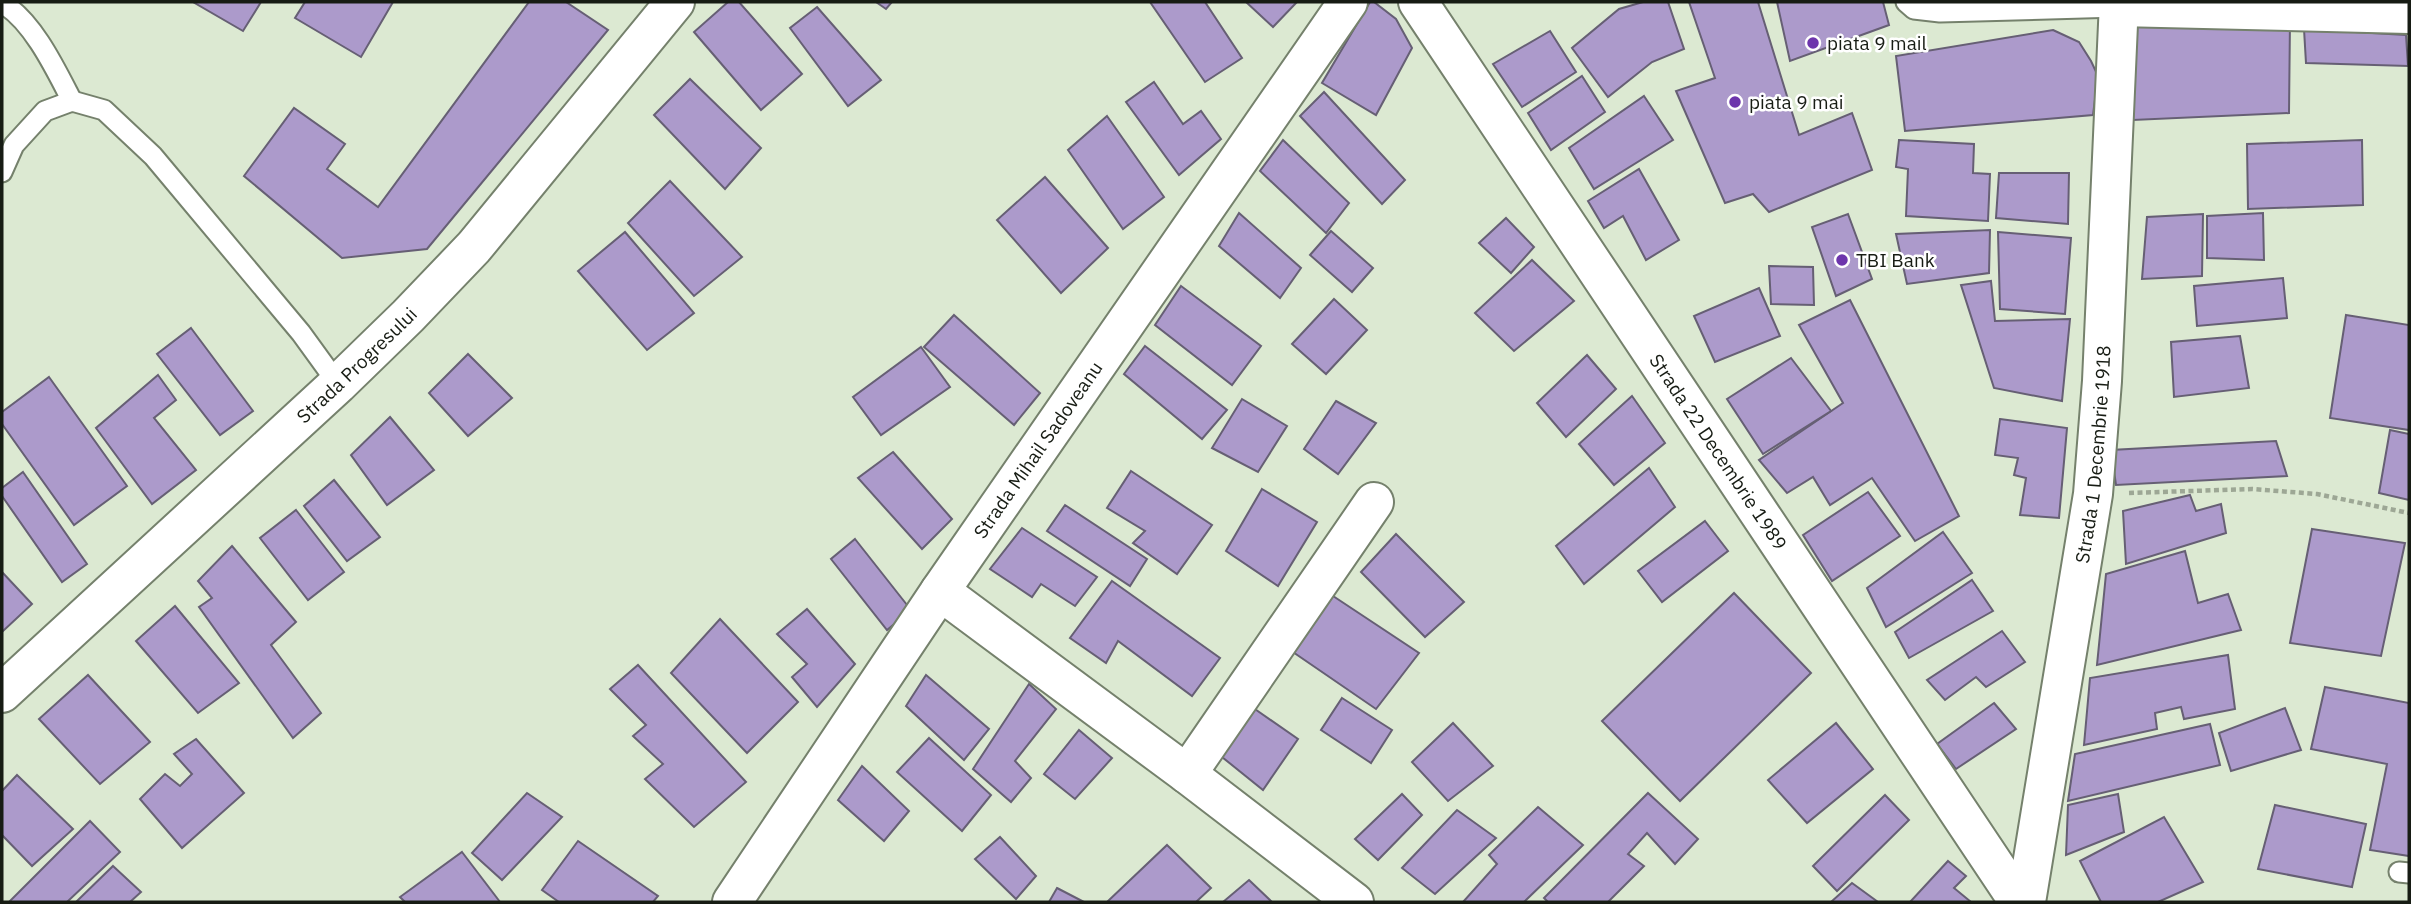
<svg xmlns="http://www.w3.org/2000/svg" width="2411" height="904" viewBox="0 0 2411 904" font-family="'IBM Plex Sans',sans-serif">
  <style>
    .building { fill: #ac9acb; stroke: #665f74; stroke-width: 2 }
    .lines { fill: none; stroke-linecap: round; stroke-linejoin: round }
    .service-casing { stroke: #75816c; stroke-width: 23 }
    .minor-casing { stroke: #75816c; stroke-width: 42 }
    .path { stroke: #9da795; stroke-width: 4.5; stroke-dasharray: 5 3.5; stroke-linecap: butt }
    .service { stroke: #fff; stroke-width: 19 }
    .minor { stroke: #fff; stroke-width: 38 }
    .poi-dot { fill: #6d35ac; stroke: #fff; stroke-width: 2.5 }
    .labels { text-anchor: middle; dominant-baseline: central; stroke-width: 5; stroke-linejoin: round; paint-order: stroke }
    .poi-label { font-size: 19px; fill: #171c14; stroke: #fff; text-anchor: start }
    .street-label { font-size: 19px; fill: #171c14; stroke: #fff }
  </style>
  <rect width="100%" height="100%" fill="#dce9d2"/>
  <g class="building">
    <polygon points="193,2 261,2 243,31"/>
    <polygon points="305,2 393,2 361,57 295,18"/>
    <polygon points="529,2 566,2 608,30 427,249 342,258 244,176 294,108 345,144 327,169 378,207"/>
    <polygon points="728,2 739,2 802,74 761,110 694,32"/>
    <polygon points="876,2 892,2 886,9"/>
    <polygon points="1150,2 1205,2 1242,58 1205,82"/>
    <polygon points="1246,2 1297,2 1273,27"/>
    <polygon points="1370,2 1374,2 1396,19 1412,48 1376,115 1322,83"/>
    <polygon points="1643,2 1668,2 1684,49 1652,62 1608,97 1572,48 1619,9"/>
    <polygon points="1689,2 1758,2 1799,135 1852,113 1872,170 1769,212 1753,194 1725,203 1676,91 1715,78"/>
    <polygon points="1777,2 1883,2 1889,25 1790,61"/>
    <polygon points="817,7 881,80 848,106 790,28"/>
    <polygon points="2136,20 2290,20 2289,113 2133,120"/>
    <polygon points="2304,29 2406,35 2408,66 2306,63"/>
    <polygon points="2053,30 2079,42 2091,61 2098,76 2093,115 1905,131 1896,56"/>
    <polygon points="1550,31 1576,72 1522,107 1493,64"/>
    <polygon points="1582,76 1605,112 1551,150 1528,113"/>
    <polygon points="690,79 761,148 725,189 654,115"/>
    <polygon points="1154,82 1183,124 1201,111 1221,139 1179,175 1126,102"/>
    <polygon points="1324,92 1405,180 1382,204 1300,116"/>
    <polygon points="1644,96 1673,140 1594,189 1569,148"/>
    <polygon points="1107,116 1164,197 1123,229 1068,150"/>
    <polygon points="1283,140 1349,203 1326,233 1260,171"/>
    <polygon points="1899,140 1974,144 1973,173 1990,174 1988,221 1906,216 1908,169 1896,167"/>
    <polygon points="2362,140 2363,205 2248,209 2247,144"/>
    <polygon points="1639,169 1679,240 1646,260 1623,216 1604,228 1588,201"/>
    <polygon points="1999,173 2069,173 2068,224 1996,218"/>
    <polygon points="1045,177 1108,248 1061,293 997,220"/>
    <polygon points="670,181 742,257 694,296 628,223"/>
    <polygon points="1239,213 1301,268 1280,298 1219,246"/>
    <polygon points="2263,213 2264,260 2207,258 2207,216"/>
    <polygon points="1848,214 1872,279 1836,296 1812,227"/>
    <polygon points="2203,214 2202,276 2142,279 2147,217"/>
    <polygon points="1506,218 1534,247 1511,273 1479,243"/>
    <polygon points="1990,230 1989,273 1907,284 1896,234"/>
    <polygon points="1331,231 1373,268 1352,292 1310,255"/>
    <polygon points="625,232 694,313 647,350 578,271"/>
    <polygon points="1998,232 2071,238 2065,314 2000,309"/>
    <polygon points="1532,260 1574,301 1514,351 1475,313"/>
    <polygon points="1769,266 1813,267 1814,305 1771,304"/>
    <polygon points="2283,278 2287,318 2197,326 2194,286"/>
    <polygon points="1991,281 1995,321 2070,319 2062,401 1994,388 1961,285"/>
    <polygon points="1181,286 1261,346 1232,385 1155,325"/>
    <polygon points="1759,288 1780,336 1715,362 1694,316"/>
    <polygon points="1334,299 1367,330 1326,374 1292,344"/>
    <polygon points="1850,300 1959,516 1915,541 1872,478 1830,505 1813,477 1787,493 1759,460 1843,403 1799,325"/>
    <polygon points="954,315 1040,393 1014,425 924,347"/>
    <polygon points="2346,315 2409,325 2409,430 2330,418"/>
    <polygon points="191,328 253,411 220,435 157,354"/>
    <polygon points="2240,336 2249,388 2174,397 2171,342"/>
    <polygon points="1145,346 1227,410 1202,439 1124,374"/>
    <polygon points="921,347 950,387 881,435 853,397"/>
    <polygon points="468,354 512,398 468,436 429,393"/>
    <polygon points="1587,355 1616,389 1566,437 1537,403"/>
    <polygon points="1791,358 1831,411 1763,454 1727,399"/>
    <polygon points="158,375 176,400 154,418 196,470 152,504 96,428"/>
    <polygon points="49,377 127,486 74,525 2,424 2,412"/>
    <polygon points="1632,396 1665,443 1614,485 1579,444"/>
    <polygon points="1242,399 1287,426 1258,472 1212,448"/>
    <polygon points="1336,401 1376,423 1338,474 1304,449"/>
    <polygon points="390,417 434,470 387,505 351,455"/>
    <polygon points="2000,419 2067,428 2059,518 2020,515 2026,478 2014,475 2018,458 1995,455"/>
    <polygon points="2390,430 2409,434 2409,500 2379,493"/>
    <polygon points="2276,441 2287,476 2116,485 2111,450"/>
    <polygon points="893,452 952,519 922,549 858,478"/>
    <polygon points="1649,468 1675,507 1584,584 1556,546"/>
    <polygon points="1131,471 1212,525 1177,574 1133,543 1145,531 1107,508"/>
    <polygon points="23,472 87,564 62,582 2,496 2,488"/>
    <polygon points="334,480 380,537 347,561 304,506"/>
    <polygon points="1262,489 1317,522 1278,586 1226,551"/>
    <polygon points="1868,492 1900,536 1832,581 1803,535"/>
    <polygon points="2190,495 2196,511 2221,504 2226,533 2126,564 2123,511"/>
    <polygon points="1065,505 1147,559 1130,586 1047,531"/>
    <polygon points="296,510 344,572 308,600 260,538"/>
    <polygon points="1705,521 1728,551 1662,602 1638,571"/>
    <polygon points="1022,528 1097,577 1075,606 1041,584 1032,597 990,569"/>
    <polygon points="2312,529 2405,543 2381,656 2290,643"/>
    <polygon points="1943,532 1972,573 1886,627 1867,588"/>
    <polygon points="1396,534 1464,602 1425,637 1361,572"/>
    <polygon points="855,539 911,610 887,630 831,559"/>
    <polygon points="232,546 296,622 271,645 321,713 293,738 199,607 212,598 198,581"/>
    <polygon points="2185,551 2198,603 2228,594 2241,630 2097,665 2106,574"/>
    <polygon points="2,572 32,604 2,632"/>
    <polygon points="1972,580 1993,611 1909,658 1895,632"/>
    <polygon points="1112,581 1220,658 1192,696 1118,641 1106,663 1070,638"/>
    <polygon points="1327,592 1419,653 1376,709 1290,650"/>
    <polygon points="1734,593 1811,673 1680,801 1602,721"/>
    <polygon points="175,606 239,683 198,713 136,641"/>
    <polygon points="807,609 855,664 817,707 792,677 807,664 777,634"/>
    <polygon points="720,619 798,702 747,753 671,673"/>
    <polygon points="2002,631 2025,662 1986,687 1976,677 1945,700 1927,680"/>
    <polygon points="2228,655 2235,709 2184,719 2181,707 2155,713 2157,729 2084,745 2090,678"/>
    <polygon points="638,665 746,782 694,827 645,779 663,764 633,736 646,725 610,689"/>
    <polygon points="88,675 150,742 100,784 39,719"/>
    <polygon points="926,675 989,729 964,760 906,706"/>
    <polygon points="1029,684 1056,709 1015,761 1031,778 1011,802 973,769"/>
    <polygon points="2325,687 2409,703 2409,856 2370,850 2387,764 2311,749"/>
    <polygon points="1342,698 1392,730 1371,763 1321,730"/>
    <polygon points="1994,703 2016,729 1956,769 1937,744"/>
    <polygon points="1252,707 1298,739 1263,790 1217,753"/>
    <polygon points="2285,708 2301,750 2231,771 2219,733"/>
    <polygon points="1453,723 1493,766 1448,801 1412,762"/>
    <polygon points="1836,723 1873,769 1807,823 1768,780"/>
    <polygon points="2210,724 2220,765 2068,801 2075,754"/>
    <polygon points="1079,730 1112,758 1075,799 1044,774"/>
    <polygon points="929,738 991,795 962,831 897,772"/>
    <polygon points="196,739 244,793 182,848 140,799 165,774 180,786 192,774 174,754"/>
    <polygon points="862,766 909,811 884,841 838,800"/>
    <polygon points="17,775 73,829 32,866 2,835 2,791"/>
    <polygon points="527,793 562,817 502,880 472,853"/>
    <polygon points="1648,793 1698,839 1675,864 1647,833 1628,854 1644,866 1608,902 1548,902 1544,898"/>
    <polygon points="1402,794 1422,815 1378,860 1355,839"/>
    <polygon points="2118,794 2124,832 2066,855 2068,805"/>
    <polygon points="1885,795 1909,820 1837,891 1813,866"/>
    <polygon points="2275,805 2366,824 2352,887 2258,869"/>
    <polygon points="1538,807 1583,845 1524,902 1463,902 1497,864 1489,855"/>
    <polygon points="1457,810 1496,838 1435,894 1402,868"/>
    <polygon points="2164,817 2203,882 2158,902 2101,902 2080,861"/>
    <polygon points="90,821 120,852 67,902 9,902"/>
    <polygon points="1000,837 1036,876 1016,899 975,859"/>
    <polygon points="578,841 658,896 653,902 559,902 542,890"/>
    <polygon points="1167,845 1211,888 1196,902 1107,902"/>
    <polygon points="462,852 500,902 405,902 400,897"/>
    <polygon points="1948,861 1966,876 1954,888 1971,902 1910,902"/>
    <polygon points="113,866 141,892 130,902 76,902"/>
    <polygon points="1249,880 1272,902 1223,902"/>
    <polygon points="1852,883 1878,902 1831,902"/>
    <polygon points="1057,888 1084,902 1049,902"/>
  </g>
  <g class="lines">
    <g class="service-casing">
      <g id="service">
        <polyline points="1906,2 1914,9 1940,12 2119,7"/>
        <path d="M2 3C33 21 56 70 72 101"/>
        <polyline points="2,172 14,145 45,111 72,101 104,110 153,156 301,333 338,384"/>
        <polyline points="2399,872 2409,873"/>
      </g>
    </g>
    <g class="minor-casing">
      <g id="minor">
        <path id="s1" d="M1418 2 2019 902"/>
        <polyline points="2119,7 2409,14"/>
        <polyline points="940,591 1187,774 1354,902"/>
        <path id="s2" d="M2 693 338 384 408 316 474 247 675 2"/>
        <polyline points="1187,774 1374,502"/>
        <path id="s3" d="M732 902 940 591 1348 2"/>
        <path id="s4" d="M2026 902 2093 494 2102 381 2119 2"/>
      </g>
    </g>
    <polyline class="path" points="2129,493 2252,489 2317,494 2409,513"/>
    <use href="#service" class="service"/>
    <use href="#minor" class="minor"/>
  </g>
  <g class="poi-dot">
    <circle cx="1813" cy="43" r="7"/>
    <circle cx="1735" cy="102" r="7"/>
    <circle cx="1842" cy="260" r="7"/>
  </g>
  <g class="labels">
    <g class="poi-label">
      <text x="1827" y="43">piata 9 mail</text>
      <text x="1749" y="102">piata 9 mai</text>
      <text x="1856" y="260">TBI Bank</text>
    </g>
    <g class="street-label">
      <text stroke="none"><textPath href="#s2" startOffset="483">Strada Progresului</textPath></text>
      <text stroke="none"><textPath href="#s3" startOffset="546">Strada Mihail Sadoveanu</textPath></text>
      <text stroke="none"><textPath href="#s1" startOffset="541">Strada 22 Decembrie 1989</textPath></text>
      <text stroke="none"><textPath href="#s4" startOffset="453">Strada 1 Decembrie 1918</textPath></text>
    </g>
  </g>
  <rect width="2411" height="904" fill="none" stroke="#171c14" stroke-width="7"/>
</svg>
